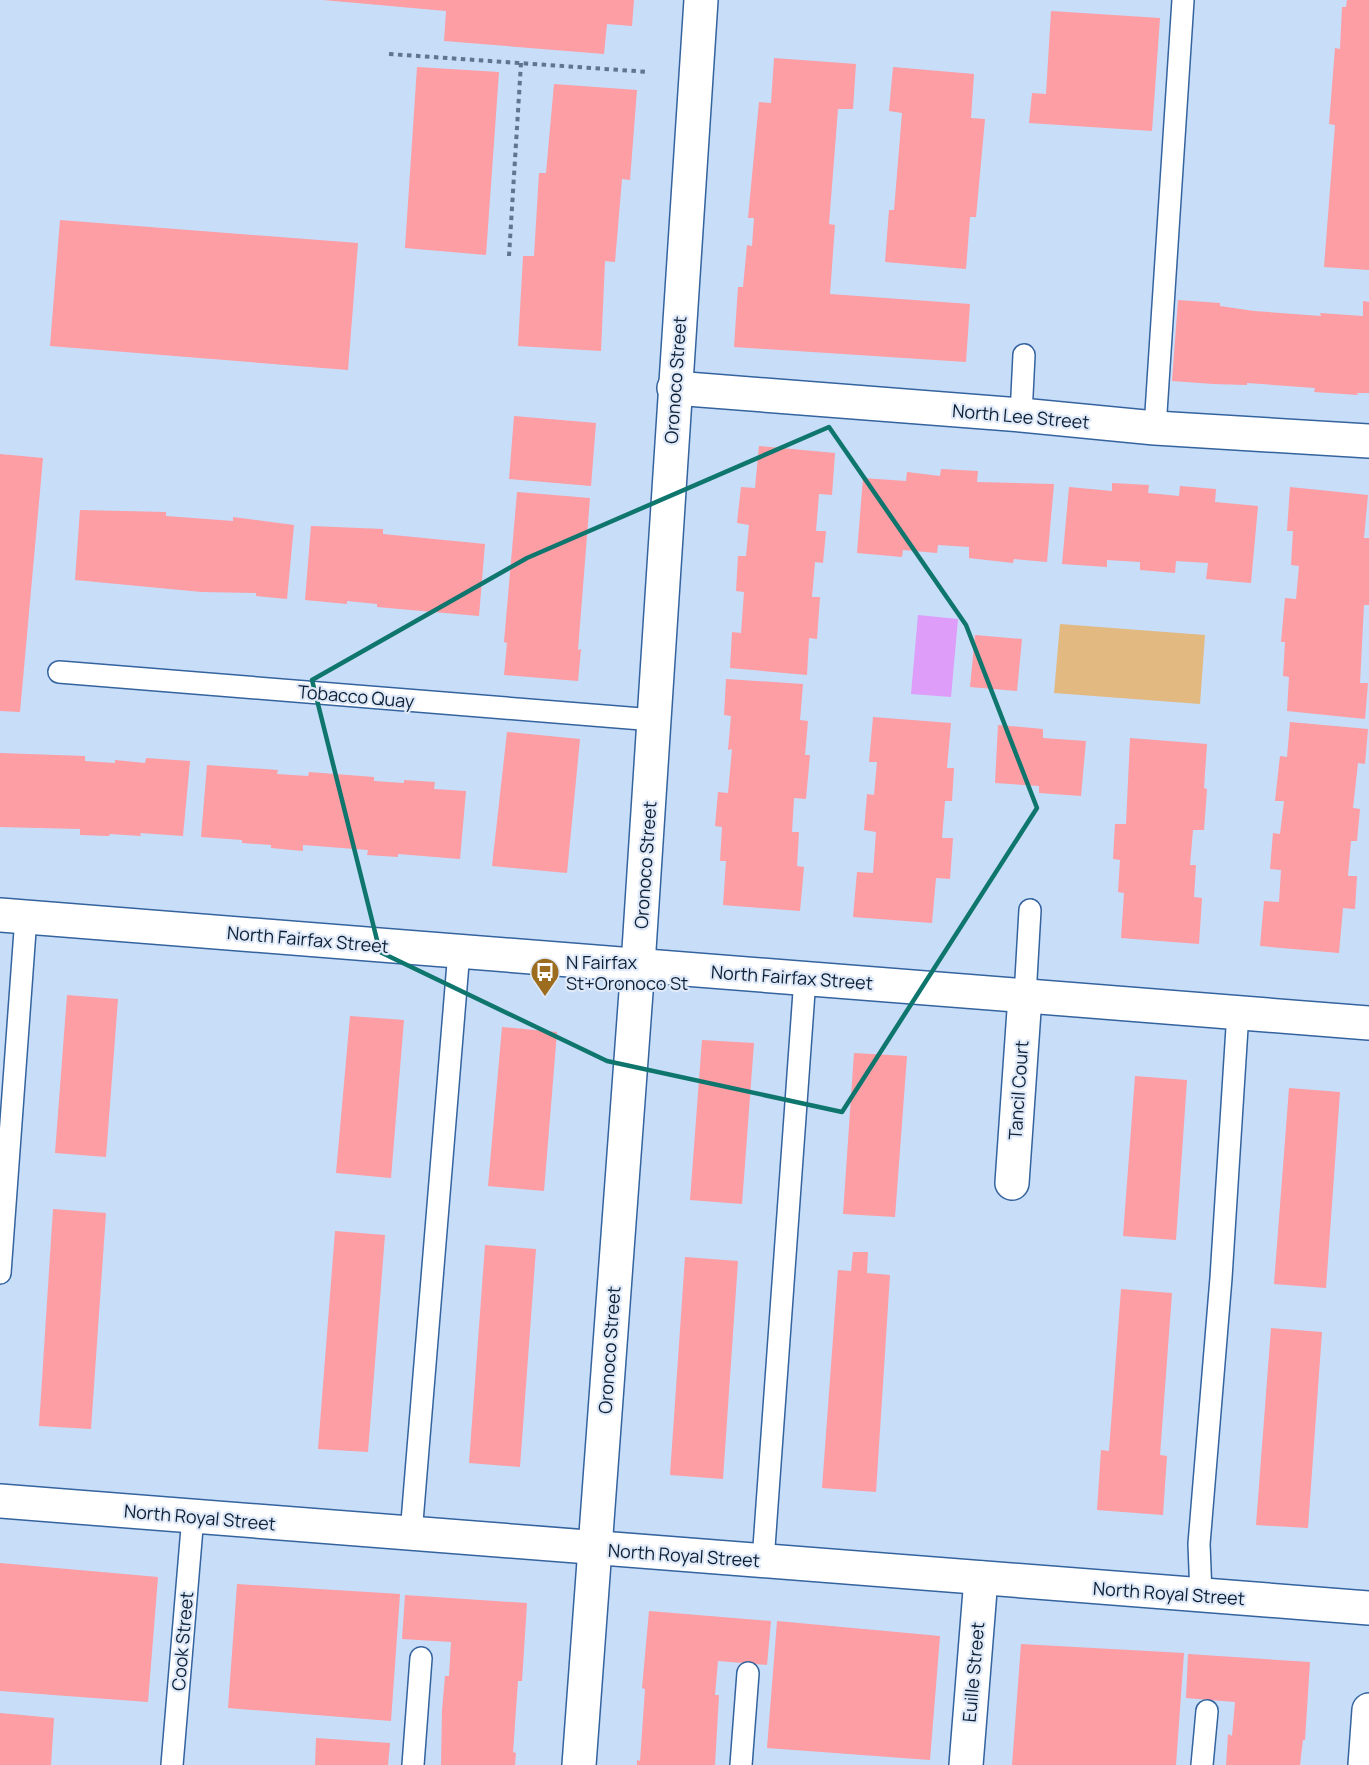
<svg xmlns="http://www.w3.org/2000/svg" width="1369" height="1765" viewBox="0 0 1369 1765" font-family="Manrope,sans-serif">
  <style>
    .green { fill: #e2b980 }
    .water { fill: #dd9df9 }
    .building { fill: #fd9da4 }
    .lines { fill: none; stroke-linecap: round; stroke-linejoin: round }
    .service-casing { stroke: #34639e; stroke-width: 24 }
    .minor-casing { stroke: #34639e; stroke-width: 36 }
    .secondary-casing { stroke: #34639e; stroke-width: 36 }
    .path { stroke: #61758f; stroke-width: 4; stroke-dasharray: 4.5 4.5; stroke-linecap: butt }
    .service { stroke: #fff; stroke-width: 21 }
    .minor { stroke: #fff; stroke-width: 33 }
    .secondary { stroke: #fff; stroke-width: 33 }
    .marked { fill: none; stroke: #0f766e; stroke-width: 4.5; stroke-linejoin: round }
    .labels { text-anchor: middle; dominant-baseline: central; stroke-width: 4.5; stroke-linejoin: round; paint-order: stroke }
    .street-label { font-size: 18px; fill: #0c2038; stroke: #dfe9f7 }
    .poi-label { font-size: 18px; fill: #0c2038; stroke: #dfe9f7; text-anchor: start }
  </style>
  <rect width="100%" height="100%" fill="#c8ddf8"/>
  <polygon class="green" points="1060,624 1205,635 1200,704 1054,693"/>
  <polygon class="water" points="918,615 958,619 951,697 911,694"/>
  <g class="building">
    <polygon points="323,0 634,0 632,26 607,24 604,54 444,41 446,11"/>
    <polygon points="1347,0 1369,0 1369,270 1324,267 1335,125 1329,124 1335,48 1340,49 1342,7 1346,7"/>
    <polygon points="1051,11 1160,18 1152,131 1029,123 1032,93 1046,94"/>
    <polygon points="774,58 856,64 853,109 838,109 829,224 835,225 830,294 970,304 966,362 734,347 738,287 743,287 747,245 752,246 754,218 748,218 759,102 771,103"/>
    <polygon points="417,67 499,72 486,255 405,248"/>
    <polygon points="893,67 974,74 971,118 985,119 976,217 970,217 966,269 885,262 889,210 894,210 902,113 889,111"/>
    <polygon points="554,84 637,90 630,180 622,179 615,262 605,261 601,351 518,346 523,256 534,256 539,173 546,173"/>
    <polygon points="60,220 358,243 348,370 50,346"/>
    <polygon points="1178,300 1220,303 1220,306 1254,311 1321,316 1320,313 1363,316 1363,301 1369,302 1369,393 1357,393 1358,395 1314,392 1315,388 1247,383 1247,385 1213,384 1172,381"/>
    <polygon points="514,416 596,423 591,486 509,479"/>
    <polygon points="759,446 835,453 832,495 819,494 816,531 826,531 823,563 815,562 812,597 820,597 817,639 809,638 807,675 730,668 732,632 741,633 744,592 736,591 738,556 746,556 749,525 737,523 741,487 755,488"/>
    <polygon points="0,454 43,458 20,712 0,711"/>
    <polygon points="941,469 978,471 977,482 1054,484 1047,562 1014,559 1013,563 969,558 969,547 938,545 937,553 903,550 902,557 857,553 863,478 906,481 907,472 940,476"/>
    <polygon points="1112,483 1149,485 1148,493 1179,496 1180,486 1216,489 1215,502 1258,506 1251,583 1206,579 1208,563 1176,561 1175,573 1140,570 1140,562 1107,560 1107,567 1062,564 1069,487 1112,491"/>
    <polygon points="1290,487 1368,495 1364,538 1369,538 1369,605 1364,605 1360,683 1368,683 1365,719 1287,711 1289,677 1283,676 1285,642 1281,642 1285,598 1296,599 1299,566 1291,565 1293,531 1287,531"/>
    <polygon points="517,492 590,498 578,650 581,649 578,681 504,675 507,643 504,642"/>
    <polygon points="80,510 166,512 166,516 233,521 233,517 294,525 287,599 256,596 256,593 202,592 75,580"/>
    <polygon points="311,526 383,529 383,534 485,544 479,616 377,607 377,604 347,601 347,604 305,600"/>
    <polygon points="975,635 1022,639 1017,691 970,687"/>
    <polygon points="726,679 803,684 800,720 808,721 805,755 810,755 806,799 794,798 792,832 799,832 797,866 804,867 800,911 723,905 726,861 720,861 722,827 715,826 718,792 728,793 732,749 728,750 731,716 724,715"/>
    <polygon points="873,717 951,723 947,768 954,768 952,801 945,801 942,838 953,838 950,879 936,878 932,923 853,917 857,872 873,873 876,832 864,830 867,794 874,795 877,762 869,762"/>
    <polygon points="1290,722 1368,729 1365,764 1358,763 1353,808 1360,809 1357,841 1351,841 1348,876 1357,876 1355,909 1343,908 1339,953 1260,946 1264,901 1279,902 1281,870 1270,869 1273,833 1280,834 1284,801 1275,801 1280,756 1287,757"/>
    <polygon points="998,725 1043,729 1043,738 1086,741 1081,796 1039,793 1039,786 995,783"/>
    <polygon points="507,732 580,739 567,873 492,866"/>
    <polygon points="1130,738 1207,744 1204,788 1207,789 1204,830 1193,830 1190,865 1196,865 1194,897 1202,898 1199,944 1121,938 1124,893 1118,892 1120,860 1113,859 1115,824 1126,824"/>
    <polygon points="0,753 85,756 85,761 115,763 115,760 145,763 146,758 190,761 183,836 140,833 141,836 110,834 109,836 80,835 80,829 0,827"/>
    <polygon points="207,765 278,770 277,774 308,776 309,772 374,777 374,781 404,783 404,780 435,782 434,789 466,791 460,859 398,854 398,857 367,855 368,850 303,845 303,851 271,848 271,845 242,843 242,840 201,837"/>
    <polygon points="67,995 118,999 106,1157 55,1153"/>
    <polygon points="350,1016 404,1020 391,1178 336,1173"/>
    <polygon points="502,1027 557,1032 544,1191 488,1186"/>
    <polygon points="702,1040 754,1043 742,1204 690,1200"/>
    <polygon points="854,1053 907,1056 895,1217 843,1214"/>
    <polygon points="1135,1076 1187,1080 1176,1240 1123,1236"/>
    <polygon points="1289,1088 1340,1092 1326,1288 1274,1284"/>
    <polygon points="53,1209 106,1213 91,1429 39,1426"/>
    <polygon points="335,1231 385,1235 368,1452 318,1449"/>
    <polygon points="485,1245 536,1249 520,1467 469,1463"/>
    <polygon points="853,1252 868,1252 867,1273 890,1275 876,1492 822,1488 838,1270 851,1271"/>
    <polygon points="685,1257 738,1261 723,1479 670,1475"/>
    <polygon points="1121,1289 1172,1293 1160,1455 1167,1456 1163,1515 1097,1510 1101,1450 1109,1451"/>
    <polygon points="1271,1328 1322,1332 1308,1528 1256,1525"/>
    <polygon points="0,1563 158,1577 148,1702 0,1691"/>
    <polygon points="237,1584 400,1594 391,1721 228,1708"/>
    <polygon points="405,1595 527,1603 522,1681 518,1681 513,1752 516,1753 515,1765 441,1765 442,1710 445,1676 449,1676 451,1642 402,1639"/>
    <polygon points="649,1611 771,1621 767,1665 718,1661 715,1695 719,1695 715,1765 637,1765 637,1760 640,1761 645,1689 642,1688"/>
    <polygon points="777,1621 940,1636 930,1760 767,1748"/>
    <polygon points="1021,1644 1184,1653 1176,1765 1012,1765"/>
    <polygon points="1188,1654 1310,1662 1305,1740 1303,1740 1300,1765 1226,1765 1228,1734 1232,1736 1235,1702 1186,1698"/>
    <polygon points="0,1713 54,1718 51,1765 0,1765"/>
    <polygon points="316,1738 390,1743 388,1765 315,1765"/>
  </g>
  <g class="lines">
    <g class="service-casing">
      <g id="service">
        <polyline points="1021,415 1024,355"/>
        <polyline points="1155,428 1183,0"/>
        <polyline points="59,672 654,720"/>
        <polyline points="1025,996 1030,910"/>
        <polyline points="0,1273 26,917"/>
        <polyline points="411,1534 459,951"/>
        <polyline points="763,1561 805,978"/>
        <polyline points="1201,1595 1199,1544 1221,1278 1238,1012"/>
        <polyline points="172,1765 193,1516"/>
        <polyline points="413,1765 421,1658"/>
        <polyline points="741,1765 748,1673"/>
        <polyline points="1202,1765 1207,1711"/>
      </g>
    </g>
    <g class="minor-casing">
      <g id="minor">
        <polyline points="674,388 1021,415 1155,428 1369,441"/>
        <polyline points="0,915 1369,1023"/>
        <polyline points="1012,1183 1025,996"/>
        <polyline points="579,1765 638,965 701,0"/>
        <polyline points="966,1765 981,1578"/>
        <polyline points="1365,1765 1369,1710"/>
      </g>
    </g>
    <g class="secondary-casing">
      <polyline id="secondary" points="0,1501 1369,1608"/>
    </g>
    <g class="path">
      <polyline points="389,54 649,72"/>
      <polyline points="509,256 521,63"/>
    </g>
    <use href="#service" class="service"/>
    <use href="#minor" class="minor"/>
    <use href="#secondary" class="secondary"/>
  </g>
  <path class="marked" d="M829 427 966 625 1037 808 842 1112 607 1061 380 952 312 680 527 558Z"/>
  <defs>
    <g id="bus-pin" transform="scale(1.5)"><path d="M0 17L-7.5 6A9.5 9.5 0 1 1 7.5 6Z" fill="#9c6d1f" stroke="#dfe9f7"/><path d="M-5-6H5V4H4V6H2V4H-2V6H-4V4H-5ZM-3.5-4V0h7V-4ZM-3.5 1.2v1.5H-2V1.2ZM2 1.2v1.5H3.5V1.2Z" fill="#fff"/></g>
  </defs>
  <g fill-rule="evenodd">
    <use href="#bus-pin" x="545" y="972"/>
  </g>
  <g class="labels">
    <g class="street-label">
      <text transform="translate(675 380) rotate(-86)">Oronoco Street</text>
      <text transform="translate(1021 416) rotate(5)">North Lee Street</text>
      <text transform="translate(356 696) rotate(5)">Tobacco Quay</text>
      <text transform="translate(645 865) rotate(-86)">Oronoco Street</text>
      <text transform="translate(308 939) rotate(5)">North Fairfax Street</text>
      <text transform="translate(792 977) rotate(4)">North Fairfax Street</text>
      <text transform="translate(1018 1090) rotate(-86)">Tancil Court</text>
      <text transform="translate(609 1350) rotate(-86)">Oronoco Street</text>
      <text transform="translate(200 1517) rotate(5)">North Royal Street</text>
      <text transform="translate(684 1555) rotate(4)">North Royal Street</text>
      <text transform="translate(1169 1593) rotate(4)">North Royal Street</text>
      <text transform="translate(182 1641) rotate(-85)">Cook Street</text>
      <text transform="translate(973 1672) rotate(-85)">Euille Street</text>
    </g>
    <g class="poi-label">
      <text x="566" y="962">N Fairfax<tspan x="566" dy="21">St+Oronoco St</tspan></text>
    </g>
  </g>
</svg>
